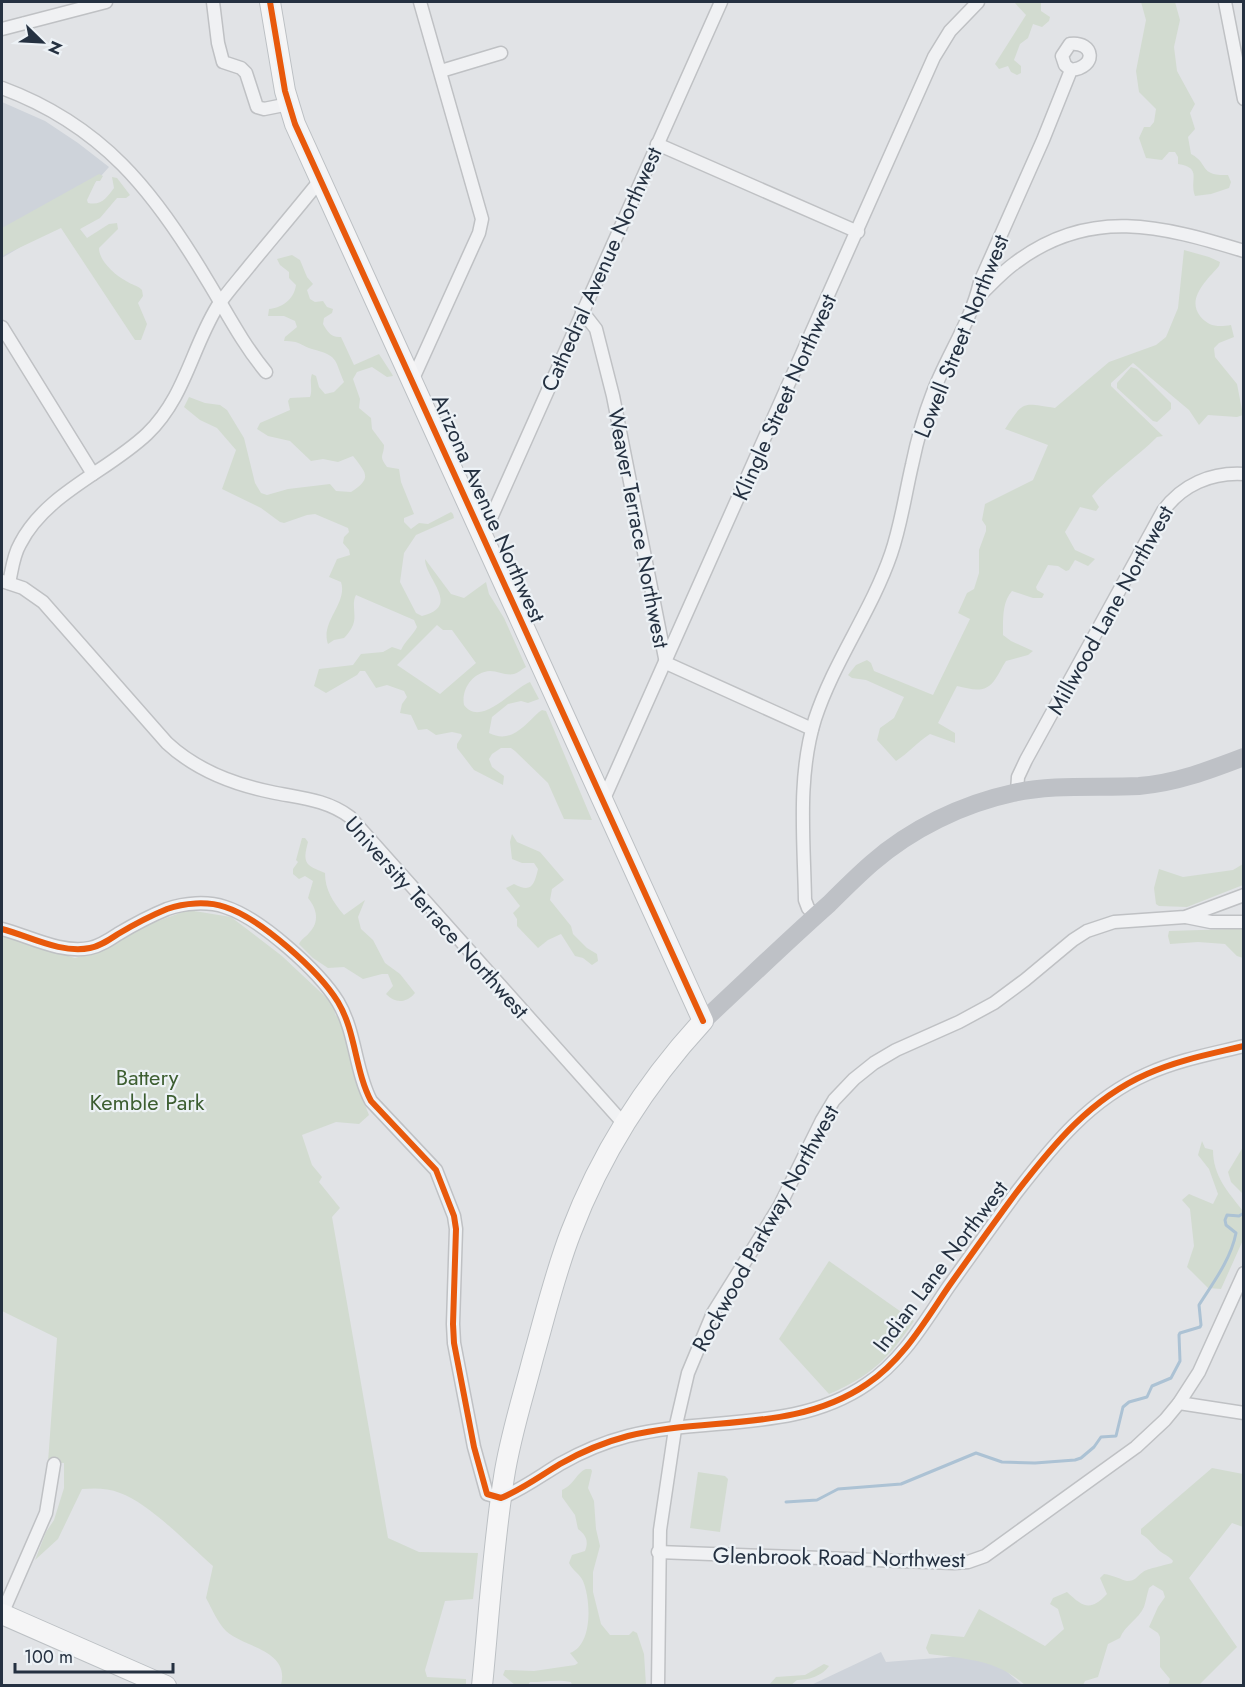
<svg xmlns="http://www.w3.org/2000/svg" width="1245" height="1687" viewBox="0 0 1245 1687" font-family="Jost,sans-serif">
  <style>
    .built { fill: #ced3da }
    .green { fill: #d2dbd0; fill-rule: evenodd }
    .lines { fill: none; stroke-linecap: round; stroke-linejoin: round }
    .stream { stroke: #acc2d4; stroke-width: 3 }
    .minor-casing { stroke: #bfc1c4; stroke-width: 15 }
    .primary-casing { stroke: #bcc0c4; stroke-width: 22 }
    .minor { stroke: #f0f1f3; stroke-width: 12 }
    .secondary { stroke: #bec1c6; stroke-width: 18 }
    .primary { stroke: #f5f5f6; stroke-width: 20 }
    .cycleway-casing { stroke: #edf2f6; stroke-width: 10 }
    .cycleway { stroke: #e8590c; stroke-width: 6 }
    .labels { text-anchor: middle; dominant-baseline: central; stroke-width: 4.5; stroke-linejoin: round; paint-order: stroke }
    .street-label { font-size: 22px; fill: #253141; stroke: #edf2f6 }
    .park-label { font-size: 22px; fill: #3d5e31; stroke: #edf2f6 }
  </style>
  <rect width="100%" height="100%" fill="#e1e3e6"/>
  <g class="built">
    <polygon points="2,102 45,121 78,143 109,167 57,225 2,258"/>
    <polygon points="881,1652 886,1662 987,1654 1022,1685 809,1686"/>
  </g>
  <g class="green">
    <polygon points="1014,2 1041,2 1041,11 1050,17 1049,21 1042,27 1033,24 1028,38 1020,44 1014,60 1021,66 1021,73 1017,75 1011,72 1008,66 999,69 995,64 1026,15"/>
    <path d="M1141 2H1175L1180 20 1174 47 1177 71 1195 104 1190 113 1195 129 1188 137 1191 154C1210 164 1198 176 1228 175L1231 182 1229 188 1211 194 1195 196C1189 179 1203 168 1178 164V157L1175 152H1169L1162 160 1146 158 1139 138 1144 127H1150L1154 122 1156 109 1139 92 1136 71 1146 20Z"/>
    <path d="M99 174 103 176 100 181H96L87 200 88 203C102 206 107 197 114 188L112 177 117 178 130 195 126 198H117L100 218 80 229 87 238 109 224 117 223 118 229 99 248C99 261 115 275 126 281 132 285 137 285 142 290L143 296 138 303 147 324 141 340H135L61 228 2 256V228Z"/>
    <path d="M1184 250 1209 257 1220 262 1219 266C1208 279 1186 298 1200 316 1209 327 1218 327 1231 325L1234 337 1219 343 1214 348 1215 357 1237 384 1243 415 1237 417 1208 415 1199 425 1189 410 1133 363 1111 383V386L1163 436 1157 437C1136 458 1111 474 1092 496L1099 507 1096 511 1080 507 1065 532 1075 550 1095 559 1088 566 1075 560 1069 570 1066 571 1058 566 1048 565 1036 587 1037 590 1044 594 1042 598H1033L1012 591C1002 602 1003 620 1003 635L1011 641 1033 651 1028 655 1006 661C1002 667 1000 672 996 678 986 695 972 689 957 686L938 723 955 733V743L930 734C917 742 909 753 896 761L877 740 880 728 894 718 904 697 866 680 852 678 848 675 856 665 867 660 871 663 874 671 933 695 970 619 958 613 967 593 974 589 979 573V550L986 531V526L982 520 985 504 1033 480 1048 445 1005 429C1024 400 1022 403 1055 408L1109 362 1156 345 1166 337 1178 308Z"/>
    <path d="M292 255 300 260 307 277 313 284 307 290 310 299 315 302 323 301 327 307 333 309 332 313 324 318 323 324C327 331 331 338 341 337L354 365 379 354 392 374 393 376 387 377 372 367 357 372 353 379 360 399 359 408 371 418 372 429 384 445C384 457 378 455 387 467L399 469 401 482 414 514 404 518V522L411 529 419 523 428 524 451 512 453 514 454 518 452 519 416 535 404 553 400 582 416 613 422 616C462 606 425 579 425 559L451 594 464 598 486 582 489 594 504 618 526 667C522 669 518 673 514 674 506 676 498 671 490 671 473 672 461 689 464 705 481 728 512 689 530 682L539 699 528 703 521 701 508 704 492 717 489 733C511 744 524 726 539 712L542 710 546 711 592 820 564 819 548 783 515 751 511 748H501L492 754 489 759 492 767 504 776 503 785 474 770 457 748V744L462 736 461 734 452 732 436 735 427 729 418 730 411 715 400 713 402 704 407 697 404 691 387 685 376 688 365 671H360L357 675 326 693 314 686 319 669 353 665 361 654 383 652 392 647 401 650C405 641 413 635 417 627L414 620 356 595C351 604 357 615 353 625 351 630 347 635 344 638L334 640 328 644C320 622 348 603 341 582L329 577 337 559 350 555 349 550 343 543 344 537 349 532 348 528 315 514 307 515 284 523 280 522 261 508 222 489 236 450 217 428 200 420 184 407 189 397 205 403 220 405 227 410 244 438 255 483 261 493 267 495 288 489 330 484 336 491 351 492C372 478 367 474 353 456L338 462 323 459 311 461 290 441 268 436 257 429 260 423 290 410 288 401 290 398 310 397C313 389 309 382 312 374L316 376 319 387 325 394 334 392 344 382C334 358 338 356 312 349 299 345 301 341 284 341L285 337 297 327 295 321 284 316H268L269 309C281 308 294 300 296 285L289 278V272L280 265 277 259ZM437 625 443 630H452L476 663 440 694 397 665Z"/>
    <polygon points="1131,367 1137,369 1171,403 1171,409 1157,422 1153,421 1117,388 1117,383"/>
    <path d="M512 834 517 842 540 852 564 880 552 889 550 900 571 926 573 934 587 948 597 954 598 961 592 965 583 958 575 956 561 934 548 940 538 948 517 926V919L513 913 520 906 506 888 514 884C531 893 534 886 538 869L534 863H522L512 859 510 842Z"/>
    <path d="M302 838H305L308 842C302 864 306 865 325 873 325 890 333 902 344 915L365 900 358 917 361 929 373 940 385 963 400 974 415 993C407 1003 395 1004 386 994L393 986 388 974H382L363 979 344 967 328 968 313 958 299 944C302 938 305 938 309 933 320 922 317 909 308 898L313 881 305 876 299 879 293 874V869L298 862 296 860Z"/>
    <polygon points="1243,864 1243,885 1187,907 1159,906 1156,904 1154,888 1159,869 1183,877 1233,870"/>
    <path d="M188 910 231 917 282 956 332 1003 336 1016 338 1015 361 1095 369 1115 359 1124 336 1122 302 1135 312 1165 322 1177 319 1182 340 1208 332 1217 388 1538 419 1552 478 1553 473 1599 445 1601 425 1670 427 1677 466 1679V1685H281C290 1650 245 1648 226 1631 218 1623 212 1609 206 1598L213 1566C189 1545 149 1503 120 1493 108 1488 95 1488 82 1489L58 1539 35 1560 46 1532 54 1520 64 1488V1463L48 1462 57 1338 2 1311V936L75 958 105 949 142 927Z"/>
    <polygon points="1233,929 1243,929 1243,958 1237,956 1225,944 1198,942 1170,944 1168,936 1169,931"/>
    <path d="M1202 1141 1205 1148 1213 1150C1213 1176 1228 1192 1243 1211V1240L1221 1289 1208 1288 1187 1267 1194 1246 1190 1209 1182 1200 1189 1194 1213 1204 1218 1194 1209 1169 1198 1155Z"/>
    <polygon points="1243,1147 1243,1194 1231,1182 1228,1172"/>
    <path d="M829 1261 914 1321C888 1359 871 1376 829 1394L779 1339Z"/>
    <path d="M1212 1468 1243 1474V1527L1232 1523 1189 1578 1237 1647 1200 1684 1201 1685H1168L1170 1679 1160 1667V1637L1158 1633 1149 1627 1158 1607 1165 1597 1163 1591 1153 1585 1149 1588C1147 1594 1146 1601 1144 1607 1138 1620 1125 1625 1120 1638L1108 1644 1098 1677 1085 1681 1083 1685H1025C996 1659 965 1659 929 1654L926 1648 931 1634 964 1637 979 1609 1045 1646 1064 1629 1058 1609 1050 1604 1053 1598 1067 1592C1083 1607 1090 1612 1107 1594L1100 1578 1104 1574C1113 1575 1122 1580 1127 1581 1136 1581 1137 1576 1143 1572 1146 1569 1166 1565 1172 1563L1173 1561C1169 1556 1165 1555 1161 1552 1153 1546 1150 1539 1141 1534V1529Z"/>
    <path d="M586 1469H591L592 1471 588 1488 594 1501 596 1529 600 1546 593 1572V1592L601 1624 610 1635H629L633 1631 637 1633 644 1654 646 1685H572L571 1682C557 1679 544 1682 530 1682L528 1685H515L503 1675 505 1670 534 1671 575 1665 578 1663 570 1653C593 1645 591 1600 583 1581 580 1574 572 1570 569 1563L572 1555 585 1551C589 1541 586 1535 578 1529L575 1515 562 1497V1490C575 1484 576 1473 586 1469Z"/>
    <polygon points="698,1472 725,1476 728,1479 720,1532 690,1528"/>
    <path d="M824 1664 829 1666C822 1676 809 1680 797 1680L791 1685H769L776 1677 805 1675Z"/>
  </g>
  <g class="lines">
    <path class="stream" d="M786 1502 817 1500 838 1489 901 1484 976 1453 1002 1462 1035 1463 1075 1460 1081 1458 1094 1447 1101 1437 1116 1436 1123 1407 1129 1402 1147 1397 1152 1386 1171 1378 1180 1361 1179 1335 1180 1333 1200 1327 1201 1325 1199 1305C1213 1283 1231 1259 1236 1233L1226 1225 1225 1220 1227 1215 1239 1216 1244 1213"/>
    <g class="minor-casing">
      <g id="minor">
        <polyline points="213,2 218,43 223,62 241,68 246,73 257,107 264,109 289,104"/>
        <polyline points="1225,2 1244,99"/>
        <polyline points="2,29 106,2"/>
        <polyline points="441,71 501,53"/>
        <path d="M2 88C102 125 154 191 207 280 226 311 242 343 266 372"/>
        <polyline points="657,144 858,232"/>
        <path d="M978 297C990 286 1001 273 1015 263 1090 206 1162 226 1244 251"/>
        <polyline points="582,311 596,329 613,396 666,663 812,729"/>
        <polyline points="2,327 93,474"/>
        <polyline points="412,381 479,233 482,219 420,2"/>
        <polyline points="483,536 721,2"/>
        <path d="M2 581 23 588 43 602 167 743C196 770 232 784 271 792 299 798 326 799 350 817L624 1124"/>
        <path d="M9 583C12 570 13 556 20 544 46 493 107 472 147 434 185 397 191 350 217 307 227 292 240 278 251 264 274 236 298 208 321 179"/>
        <path d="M1017 792 1018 777 1026 760 1163 511C1182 485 1211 472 1244 474"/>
        <polyline points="603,801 934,57 950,31 978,2"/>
        <path d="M815 916 808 908 805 900C804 840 797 777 815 719 834 661 871 612 891 554 901 525 905 495 912 465 917 441 923 418 932 395 946 357 971 322 980 282L1043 140 1071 70C1098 67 1094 41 1070 44L1062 56 1065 65 1071 70"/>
        <polyline points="1186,917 1211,922 1244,922"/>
        <path d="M2 929C29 936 61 954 90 948 100 946 109 940 118 934 133 925 150 916 167 909 184 903 207 901 225 907 260 918 319 971 338 1002 356 1032 355 1071 371 1101L436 1170 454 1216 456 1229 453 1324 454 1343 474 1447 487 1494 501 1498C523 1489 540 1476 560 1464 581 1452 605 1442 628 1436 708 1416 796 1433 867 1384 903 1360 925 1321 949 1286 971 1255 993 1224 1016 1193 1053 1145 1090 1099 1147 1074 1178 1060 1211 1054 1244 1046"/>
        <polyline points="1179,1403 1244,1413"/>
        <polyline points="658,1552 954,1563 968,1562 985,1556 1136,1447 1165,1420 1179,1403 1199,1372 1244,1273"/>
        <polyline points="2,1614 46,1513 54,1464"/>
        <polyline points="658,1686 660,1530 675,1429 688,1373 713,1313 779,1207 822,1120 834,1100 854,1079 874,1063 896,1050 959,1022 994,1003 1025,980 1073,940 1087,931 1114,922 1185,917 1244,895"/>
      </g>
    </g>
    <g class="primary-casing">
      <g id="primary">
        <path d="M270 2 285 91 295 124 703 1021C646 1083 601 1153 571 1232 555 1273 545 1316 533 1358 523 1397 510 1437 504 1477 493 1546 489 1616 482 1686"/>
        <polyline points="2,1614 166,1686"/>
      </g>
    </g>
    <use href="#minor" class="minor"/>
    <path class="secondary" d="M703 1021C745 982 786 942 829 904 843 890 857 876 872 863 911 829 962 804 1013 793 1053 784 1098 788 1139 786 1176 783 1210 770 1244 757"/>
    <use href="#primary" class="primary"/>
    <g class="cycleway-casing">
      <g id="cycleway">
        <polyline points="270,2 285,91 295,124 703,1021"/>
        <path d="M2 929C29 936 61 954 90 948 100 946 109 940 118 934 133 925 150 916 167 909 184 903 207 901 225 907 260 918 319 971 338 1002 356 1032 355 1071 371 1101L436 1170 454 1216 456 1229 453 1324 454 1343 474 1447 487 1494 501 1498C523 1489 540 1476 560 1464 581 1452 605 1442 628 1436 708 1416 796 1433 867 1384 903 1360 925 1321 949 1286 971 1255 993 1224 1016 1193 1053 1145 1090 1099 1147 1074 1178 1060 1211 1054 1244 1046"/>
      </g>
    </g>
    <use href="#cycleway" class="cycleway"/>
  </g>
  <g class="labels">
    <g class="street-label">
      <text transform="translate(601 269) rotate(-66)">Cathedral Avenue Northwest</text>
      <text transform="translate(961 336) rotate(-68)">Lowell Street Northwest</text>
      <text transform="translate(784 397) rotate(-66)">Klingle Street Northwest</text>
      <text transform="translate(489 508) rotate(66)">Arizona Avenue Northwest</text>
      <text transform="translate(639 528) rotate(79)">Weaver Terrace Northwest</text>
      <text transform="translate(1110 610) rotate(-61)">Millwood Lane Northwest</text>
      <text transform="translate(437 917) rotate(48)">University Terrace Northwest</text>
      <text transform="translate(765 1228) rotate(-61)">Rockwood Parkway Northwest</text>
      <text transform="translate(940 1266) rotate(-53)">Indian Lane Northwest</text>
      <text transform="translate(839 1557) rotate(1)">Glenbrook Road Northwest</text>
    </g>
    <g class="park-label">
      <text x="147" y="1077">Battery<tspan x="147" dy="25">Kemble Park</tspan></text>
    </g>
  </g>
  <rect width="1245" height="1687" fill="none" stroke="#253141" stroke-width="6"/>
  <g transform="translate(42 42) rotate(114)" stroke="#edf2f6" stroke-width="4.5" paint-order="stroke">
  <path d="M0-4.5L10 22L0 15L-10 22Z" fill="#253141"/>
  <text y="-9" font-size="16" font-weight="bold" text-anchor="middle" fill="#253141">N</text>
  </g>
  <path d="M15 1663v9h158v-9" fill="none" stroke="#253141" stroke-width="3"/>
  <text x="24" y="1663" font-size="18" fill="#253141" stroke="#edf2f6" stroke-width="4.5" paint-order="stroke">100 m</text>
</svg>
